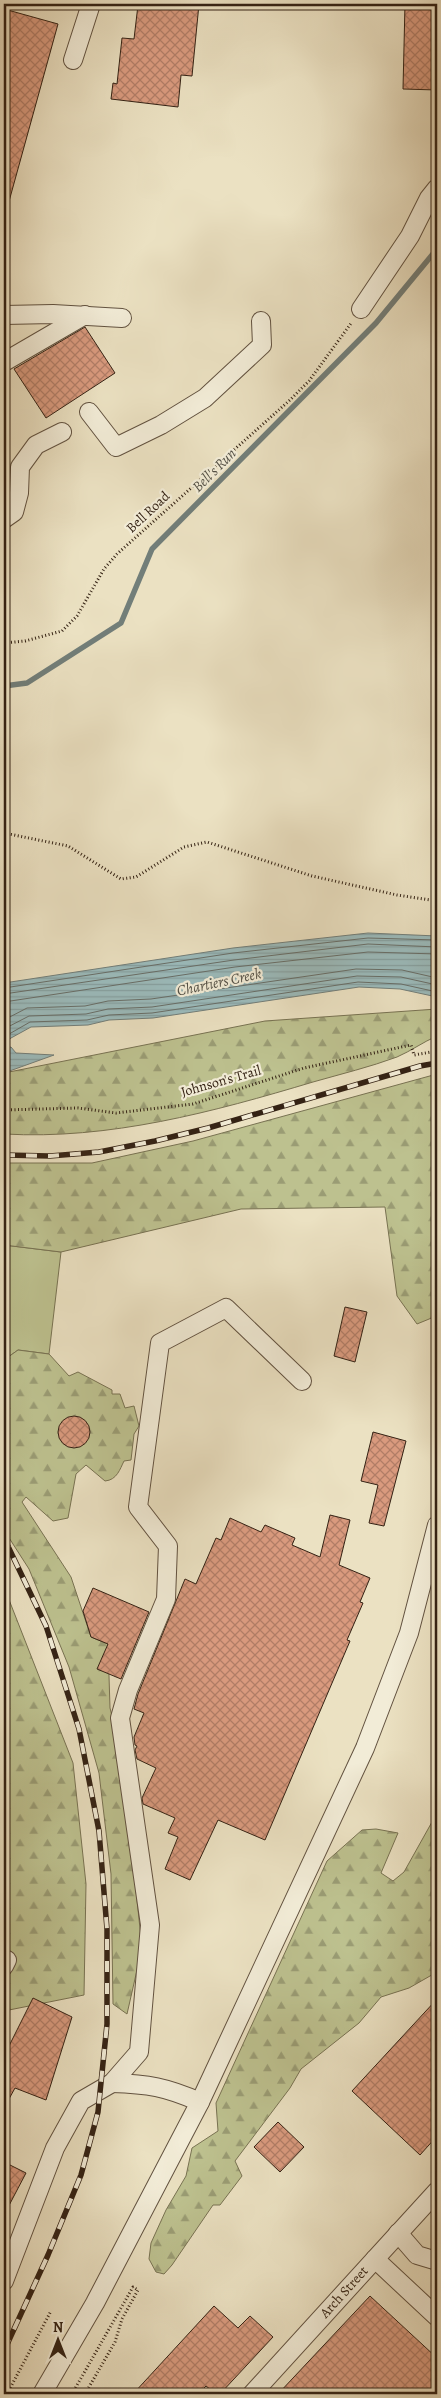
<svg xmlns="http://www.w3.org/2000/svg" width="441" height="2398" viewBox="0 0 441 2398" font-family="Alegreya,serif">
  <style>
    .grass { fill: #bdc18f; stroke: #787252 }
    .forest { fill: url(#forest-firs); stroke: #787252 }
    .water { fill: url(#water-rules); stroke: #727e79 }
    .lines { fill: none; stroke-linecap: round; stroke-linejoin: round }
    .shore { stroke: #686e68; stroke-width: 1 }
    .stream { stroke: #727e79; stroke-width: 5.5 }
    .building { fill: url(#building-cross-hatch); stroke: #342214 }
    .minor-casing { stroke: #625240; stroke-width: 20 }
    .path { stroke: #342214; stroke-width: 3; stroke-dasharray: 1 2.5; stroke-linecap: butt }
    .minor { stroke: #f2ecd7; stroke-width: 18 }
    .rail-casing { stroke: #342214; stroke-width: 5.5 }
    .rail { stroke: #f2ecd7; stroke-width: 4; stroke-dasharray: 11; stroke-linecap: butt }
    .labels { text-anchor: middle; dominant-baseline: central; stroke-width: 4.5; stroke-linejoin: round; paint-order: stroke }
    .street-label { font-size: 14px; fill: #342214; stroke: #f2ecd7 }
    .water-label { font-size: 15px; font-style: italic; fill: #535046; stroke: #f2ecd7 }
  </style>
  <defs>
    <pattern id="forest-firs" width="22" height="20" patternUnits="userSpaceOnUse" patternTransform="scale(1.25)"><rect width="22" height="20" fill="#bdc18f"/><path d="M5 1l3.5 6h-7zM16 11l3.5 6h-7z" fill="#9a9c74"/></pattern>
    <pattern id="water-rules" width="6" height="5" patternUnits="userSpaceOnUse" patternTransform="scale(1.25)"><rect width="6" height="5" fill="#9bbbbc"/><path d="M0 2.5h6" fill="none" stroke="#86a0a1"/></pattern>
    <pattern id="building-cross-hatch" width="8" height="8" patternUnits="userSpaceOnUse" patternTransform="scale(1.25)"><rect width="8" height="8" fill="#d99a7e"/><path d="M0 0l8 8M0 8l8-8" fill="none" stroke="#b17d66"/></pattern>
  </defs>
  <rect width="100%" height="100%" fill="#ebe1c2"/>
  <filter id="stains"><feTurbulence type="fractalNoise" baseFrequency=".004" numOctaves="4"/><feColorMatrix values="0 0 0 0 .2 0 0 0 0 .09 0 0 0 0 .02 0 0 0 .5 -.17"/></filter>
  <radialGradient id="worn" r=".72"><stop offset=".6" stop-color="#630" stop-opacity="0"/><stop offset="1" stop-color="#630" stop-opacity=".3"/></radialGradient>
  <polygon class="grass" points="4,1245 61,1252 49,1354 18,1350 4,1360"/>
  <g class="forest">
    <path d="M437 1009V1036C423 1042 411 1051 397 1057 370 1067 341 1074 313 1082 213 1112 109 1140 4 1134V1073L265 1021Z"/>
    <polygon points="437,1074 437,1304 434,1317 417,1324 397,1296 385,1207 241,1209 61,1252 4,1245 4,1163 92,1163 193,1141"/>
    <path d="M18 1350 49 1354 69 1376 78 1372 112 1390V1394H120L125 1408 134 1406 139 1426 134 1434 131 1460 124 1461C120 1469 117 1480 105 1481L86 1465 76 1474 68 1518 53 1521 26 1497 22 1502 71 1577 91 1637 108 1644 110 1708 122 1755 142 1948 127 2014 113 2004 111 1874 99 1773 69 1667 29 1569 4 1530V1360Z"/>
    <polygon points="4,1587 73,1763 86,1884 84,1995 4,2011"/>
    <polygon points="437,1813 437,1972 409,1988 381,1997 359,2023 301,2069 290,2088 235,2161 242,2176 220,2205 213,2205 172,2265 164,2274 156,2272 149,2259 151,2243 166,2210 186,2176 192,2148 218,2131 216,2103 327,1861 362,1830 376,1829 398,1833 381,1873 393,1881 404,1872"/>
  </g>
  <g class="water">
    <polygon points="368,933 437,936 437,997 400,989 359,987 153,1018 109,1020 88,1025 31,1027 11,1038 4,1044 4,983 233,948"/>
    <polygon points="11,1047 16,1053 54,1055 4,1073 4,1048"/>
  </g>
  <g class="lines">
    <g class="shore">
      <polyline points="4,988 233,953 368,938 437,940"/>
      <polyline points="4,994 234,960 368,944 437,947"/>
      <polyline points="4,1002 235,967 368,952 437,954"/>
      <polyline points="4,1020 27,1008 85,1006 108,1001 151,999 356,969 402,970 437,978"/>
      <polyline points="4,1029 29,1016 86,1014 108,1009 152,1007 357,976 401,977 437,985"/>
      <polyline points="4,1037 30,1022 87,1020 109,1015 152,1013 358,982 401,984 437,992"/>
    </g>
    <polyline class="stream" points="4,686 27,683 121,623 152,549 376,323 437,249"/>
  </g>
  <g class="building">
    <polygon points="141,4 199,4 192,76 181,75 178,107 111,99 113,83 117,84 122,38 134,39 138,5"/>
    <polygon points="405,4 437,4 437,90 403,89"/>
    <polygon points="4,9 58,24 8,205 4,204"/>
    <polygon points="85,327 115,373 46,418 14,369"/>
    <polygon points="345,1307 367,1312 355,1362 334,1356"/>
    <circle cx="74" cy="1432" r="16"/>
    <polygon points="373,1432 406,1441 384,1526 369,1523 378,1485 361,1481"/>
    <polygon points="330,1515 350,1520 339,1565 370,1578 360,1602 363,1603 347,1640 350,1641 265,1840 218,1820 190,1880 165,1869 178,1837 168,1833 175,1818 143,1804 142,1798 156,1768 137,1759 135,1750 137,1746 135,1745 134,1737 144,1713 134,1709 138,1694 185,1579 196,1584 216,1538 221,1540 230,1518 261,1532 265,1525 295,1538 292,1545 320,1557"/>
    <polygon points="93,1588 149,1612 121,1679 97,1669 108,1644 91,1637 83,1611"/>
    <polygon points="33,1998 72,2017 46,2100 15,2088 4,2108 4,2056"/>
    <polygon points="437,1999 437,2136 420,2155 352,2091"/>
    <polygon points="278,2122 304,2147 280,2172 254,2147"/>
    <polygon points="4,2162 26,2173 4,2215"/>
    <polygon points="370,2296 437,2358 437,2394 278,2394"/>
    <polygon points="214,2306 238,2328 250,2316 273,2337 220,2394 216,2394 206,2386 198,2394 133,2394"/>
  </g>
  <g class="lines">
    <g class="minor-casing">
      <g id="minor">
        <polyline points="73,60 91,4"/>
        <polyline points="361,309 410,236 429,198 437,188"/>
        <polyline points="4,315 53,314 122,318"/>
        <polyline points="4,362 85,315"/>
        <polyline points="89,412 116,447 161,425 205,398 262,345 261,321"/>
        <polyline points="4,519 14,512 19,493 20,467 36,445 62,432"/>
        <polyline points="4,1966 7,1960"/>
        <path d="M112 2083C148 2084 166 2087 200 2102"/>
        <polyline points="398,2233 417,2255 437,2261"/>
        <polyline points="375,2259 437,2317"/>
        <polyline points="4,2281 55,2148 81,2101 112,2083 139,2052 150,1925 120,1718 128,1690 166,1599 168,1546 138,1507 160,1343 226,1308 302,1381"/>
        <polyline points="42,2394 95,2303 200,2102 365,1748 409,1633 437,1525"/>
        <polyline points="252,2394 437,2191"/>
      </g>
    </g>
    <g class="path">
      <polyline points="4,643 25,641 62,631 77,616 104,569 117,554 290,400 309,381 352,322"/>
      <polyline points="4,833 68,846 121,879 136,877 184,847 207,842 312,876 397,895 437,901"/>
      <polyline points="4,1110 78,1108 116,1113 193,1104 304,1068 411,1045 414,1055 437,1051"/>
      <polyline points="7,2394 51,2311"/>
      <polyline points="72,2394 133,2287 138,2290 122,2319 115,2342 85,2394"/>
    </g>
    <use href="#minor" class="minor"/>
    <g class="rail-casing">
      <g id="rail">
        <polyline points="4,1155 50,1156 99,1152 155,1141 208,1128 420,1066 437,1063"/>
        <polyline points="4,1538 46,1626 79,1729 99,1831 107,1929 107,2024 98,2112 81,2175 48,2255 4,2351"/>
      </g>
    </g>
    <use href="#rail" class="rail"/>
  </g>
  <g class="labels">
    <g class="street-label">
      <text transform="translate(148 512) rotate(-43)">Bell Road</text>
      <text transform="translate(221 1081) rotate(-16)">Johnson's Trail</text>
      <text transform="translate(344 2292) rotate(-48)">Arch Street</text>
    </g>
    <g class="water-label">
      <text transform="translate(214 470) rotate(-45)">Bell's Run</text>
      <text transform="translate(219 982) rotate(-12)">Chartiers Creek</text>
    </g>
  </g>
  <rect width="441" height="2398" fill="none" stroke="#ebe1c2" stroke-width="20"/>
  <rect x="5" y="5" width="431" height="2388" fill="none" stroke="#342214" stroke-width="2.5"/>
  <rect x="10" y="10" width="421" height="2378" fill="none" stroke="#342214"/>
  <g transform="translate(58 2340)" stroke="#f2ecd7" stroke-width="4" paint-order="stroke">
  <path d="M0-4L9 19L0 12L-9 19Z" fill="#342214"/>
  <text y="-8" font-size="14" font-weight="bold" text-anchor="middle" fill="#342214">N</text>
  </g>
  <rect width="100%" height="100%" filter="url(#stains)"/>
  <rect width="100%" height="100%" fill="url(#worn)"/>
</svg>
